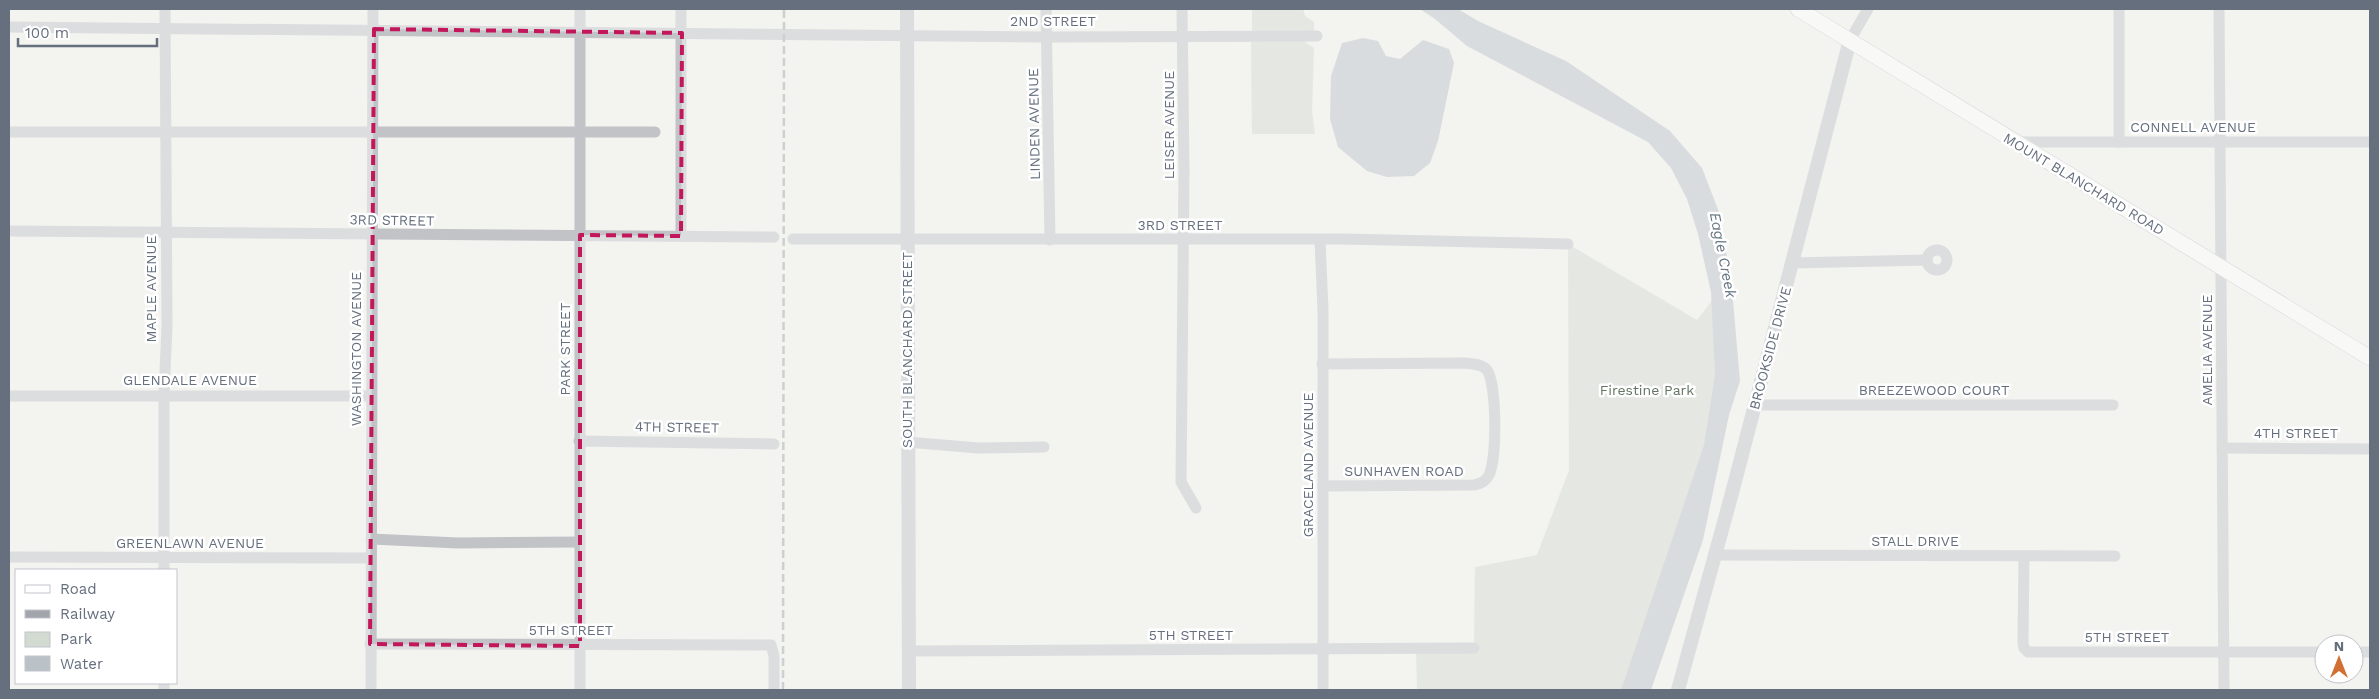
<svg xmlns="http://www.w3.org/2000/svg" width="2379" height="699" viewBox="0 0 2379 699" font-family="'Work Sans',sans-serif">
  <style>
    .green { fill: #d3dad1 }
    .water { fill: #bac2c7 }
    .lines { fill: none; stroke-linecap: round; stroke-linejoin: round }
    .secondary-casing { stroke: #b3b6bb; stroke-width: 16 }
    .minor { stroke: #c1c3c7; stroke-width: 11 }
    .tertiary { stroke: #c1c3c7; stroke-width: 14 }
    .secondary { stroke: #fff; stroke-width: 15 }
    .rail { stroke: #a2a5ab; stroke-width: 2.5; stroke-dasharray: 8 4; stroke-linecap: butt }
    .marked { fill: none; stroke: #c2185b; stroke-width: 4; stroke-dasharray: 10 6; stroke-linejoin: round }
    .labels { text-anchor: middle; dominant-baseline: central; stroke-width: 5; stroke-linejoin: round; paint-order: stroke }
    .street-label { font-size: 14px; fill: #656f7e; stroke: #fff }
    .park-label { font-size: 14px; fill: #647663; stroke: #fff }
    .water-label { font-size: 15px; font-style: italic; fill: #667682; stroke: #fff }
  </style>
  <rect width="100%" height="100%" fill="#f3f3f0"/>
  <g class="green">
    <polygon points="1252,9 1303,9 1305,16 1314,22 1314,33 1252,33"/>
    <polygon points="1304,41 1314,48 1312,111 1315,134 1252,134 1251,42"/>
    <polygon points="1568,244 1697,320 1721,289 1725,392 1636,690 1417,690 1416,647 1474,648 1475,567 1537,555 1569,470"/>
  </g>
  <g class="water">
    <polygon points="1420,9 1458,9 1478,21 1566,61 1670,131 1702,168 1719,212 1731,278 1740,381 1729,415 1703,540 1651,690 1621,690 1704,445 1715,375 1711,292 1698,234 1687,199 1671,168 1648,142 1467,46 1435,19"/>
    <polygon points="1363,38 1378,41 1386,56 1400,59 1423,40 1449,49 1454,63 1438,141 1430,163 1414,176 1387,177 1367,171 1338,147 1330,119 1331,76 1342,43"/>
  </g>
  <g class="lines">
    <g class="secondary-casing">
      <polyline id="secondary" points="1798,9 2370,358"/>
    </g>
    <g class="minor">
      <polyline points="580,9 580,690"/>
      <polyline points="1046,9 1050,240"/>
      <polyline points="1182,9 1184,170 1181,482 1196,508"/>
      <polyline points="2119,9 2119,142"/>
      <polyline points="2219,9 2224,690"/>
      <polyline points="9,27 1047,37 1317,36"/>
      <polyline points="1850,40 1868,9"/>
      <polyline points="9,132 655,132"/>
      <polyline points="2016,142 2370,142"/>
      <polyline points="9,231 774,237"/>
      <polyline points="681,236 681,9"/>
      <polyline points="793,239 1343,239 1568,244"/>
      <polyline points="1320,240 1323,310 1323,690"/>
      <circle cx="1937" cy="260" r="10"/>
      <polyline points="1792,263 1927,260"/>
      <path d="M1322 364 1465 363C1472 364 1482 364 1487 370 1497 385 1497 459 1489 475 1486 481 1480 484 1474 485L1323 486"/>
      <polyline points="9,396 371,396"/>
      <polyline points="1755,405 2113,405"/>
      <polyline points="579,441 774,444"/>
      <polyline points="907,442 978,448 1044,447"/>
      <polyline points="2222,448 2370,449"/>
      <polyline points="371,539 458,543 579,542"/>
      <polyline points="1715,555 2115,556"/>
      <polyline points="2024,556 2023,643 2024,648 2028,652 2324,652"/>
      <polyline points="9,557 371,558"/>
      <polyline points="164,570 164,395 167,325 165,9"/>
      <polyline points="370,644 771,645 774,656 774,690"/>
      <polyline points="908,651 1474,648"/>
      <polyline points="2354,652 2370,652"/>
      <polyline points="164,690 164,683"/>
      <polyline points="371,690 373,9"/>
    </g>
    <g class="tertiary">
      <polyline points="907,9 909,690"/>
      <polyline points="1678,690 1732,493 1850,40"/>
    </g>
    <use href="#secondary" class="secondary"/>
    <polyline class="rail" points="783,690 784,9"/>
  </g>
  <path d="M0 0H2379V699H0ZM374 29 682 33 681 236 580 235V646L370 644Z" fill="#f3f3f0" fill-opacity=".55" fill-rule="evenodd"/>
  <path class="marked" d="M374 29 682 33 681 236 580 235V646L370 644Z"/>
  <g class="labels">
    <g class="street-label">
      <text x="1053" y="21">2ND STREET</text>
      <text transform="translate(1034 124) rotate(-91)">LINDEN AVENUE</text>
      <text transform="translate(1169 125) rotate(-90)">LEISER AVENUE</text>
      <text x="2193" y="127">CONNELL AVENUE</text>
      <text transform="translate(2084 184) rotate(31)">MOUNT BLANCHARD ROAD</text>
      <text transform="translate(392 220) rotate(1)">3RD STREET</text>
      <text x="1180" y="225">3RD STREET</text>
      <text transform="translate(151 289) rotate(-90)">MAPLE AVENUE</text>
      <text transform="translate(1770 348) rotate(-75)">BROOKSIDE DRIVE</text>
      <text transform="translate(356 349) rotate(-90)">WASHINGTON AVENUE</text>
      <text transform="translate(565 349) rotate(-90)">PARK STREET</text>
      <text transform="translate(907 350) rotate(-90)">SOUTH BLANCHARD STREET</text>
      <text transform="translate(2207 350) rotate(-90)">AMELIA AVENUE</text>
      <text x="190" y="380">GLENDALE AVENUE</text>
      <text x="1934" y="390">BREEZEWOOD COURT</text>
      <text transform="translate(677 427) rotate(1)">4TH STREET</text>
      <text x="2296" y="433">4TH STREET</text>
      <text transform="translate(1308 465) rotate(-90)">GRACELAND AVENUE</text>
      <text x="1404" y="471">SUNHAVEN ROAD</text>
      <text x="1915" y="541">STALL DRIVE</text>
      <text x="190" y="543">GREENLAWN AVENUE</text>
      <text x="571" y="630">5TH STREET</text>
      <text x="1191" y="635">5TH STREET</text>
      <text x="2127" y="637">5TH STREET</text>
    </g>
    <g class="park-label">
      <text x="1647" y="390">Firestine Park</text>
    </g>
    <g class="water-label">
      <text transform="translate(1723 255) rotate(79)">Eagle Creek</text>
    </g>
  </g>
  <rect width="2379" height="699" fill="none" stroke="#656f7e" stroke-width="20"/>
  <rect x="15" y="569" width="162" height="115" fill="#ffffff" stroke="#c1c5cb"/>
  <rect x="25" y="585" width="25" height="8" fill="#ffffff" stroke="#c1c5cb"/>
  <text x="60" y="594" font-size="15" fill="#656f7e">Road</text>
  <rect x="25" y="610" width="25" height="8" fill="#a2a5ab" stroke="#c1c5cb"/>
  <text x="60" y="619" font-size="15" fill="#656f7e">Railway</text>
  <rect x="25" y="632" width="25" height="15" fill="#d3dad1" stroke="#c1c5cb"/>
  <text x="60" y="644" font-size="15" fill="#656f7e">Park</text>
  <rect x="25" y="656" width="25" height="15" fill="#bac2c7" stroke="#c1c5cb"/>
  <text x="60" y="669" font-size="15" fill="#656f7e">Water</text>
  <g transform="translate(2339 659)"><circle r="24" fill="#ffffff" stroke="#c1c5cb"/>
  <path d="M0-4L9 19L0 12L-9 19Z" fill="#d17032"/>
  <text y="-8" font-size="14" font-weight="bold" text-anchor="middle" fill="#656f7e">N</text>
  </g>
  <path d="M18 38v8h139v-8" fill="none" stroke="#656f7e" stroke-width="2.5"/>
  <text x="25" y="38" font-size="15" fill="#656f7e" stroke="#ffffff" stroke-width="4" paint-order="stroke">100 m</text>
</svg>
